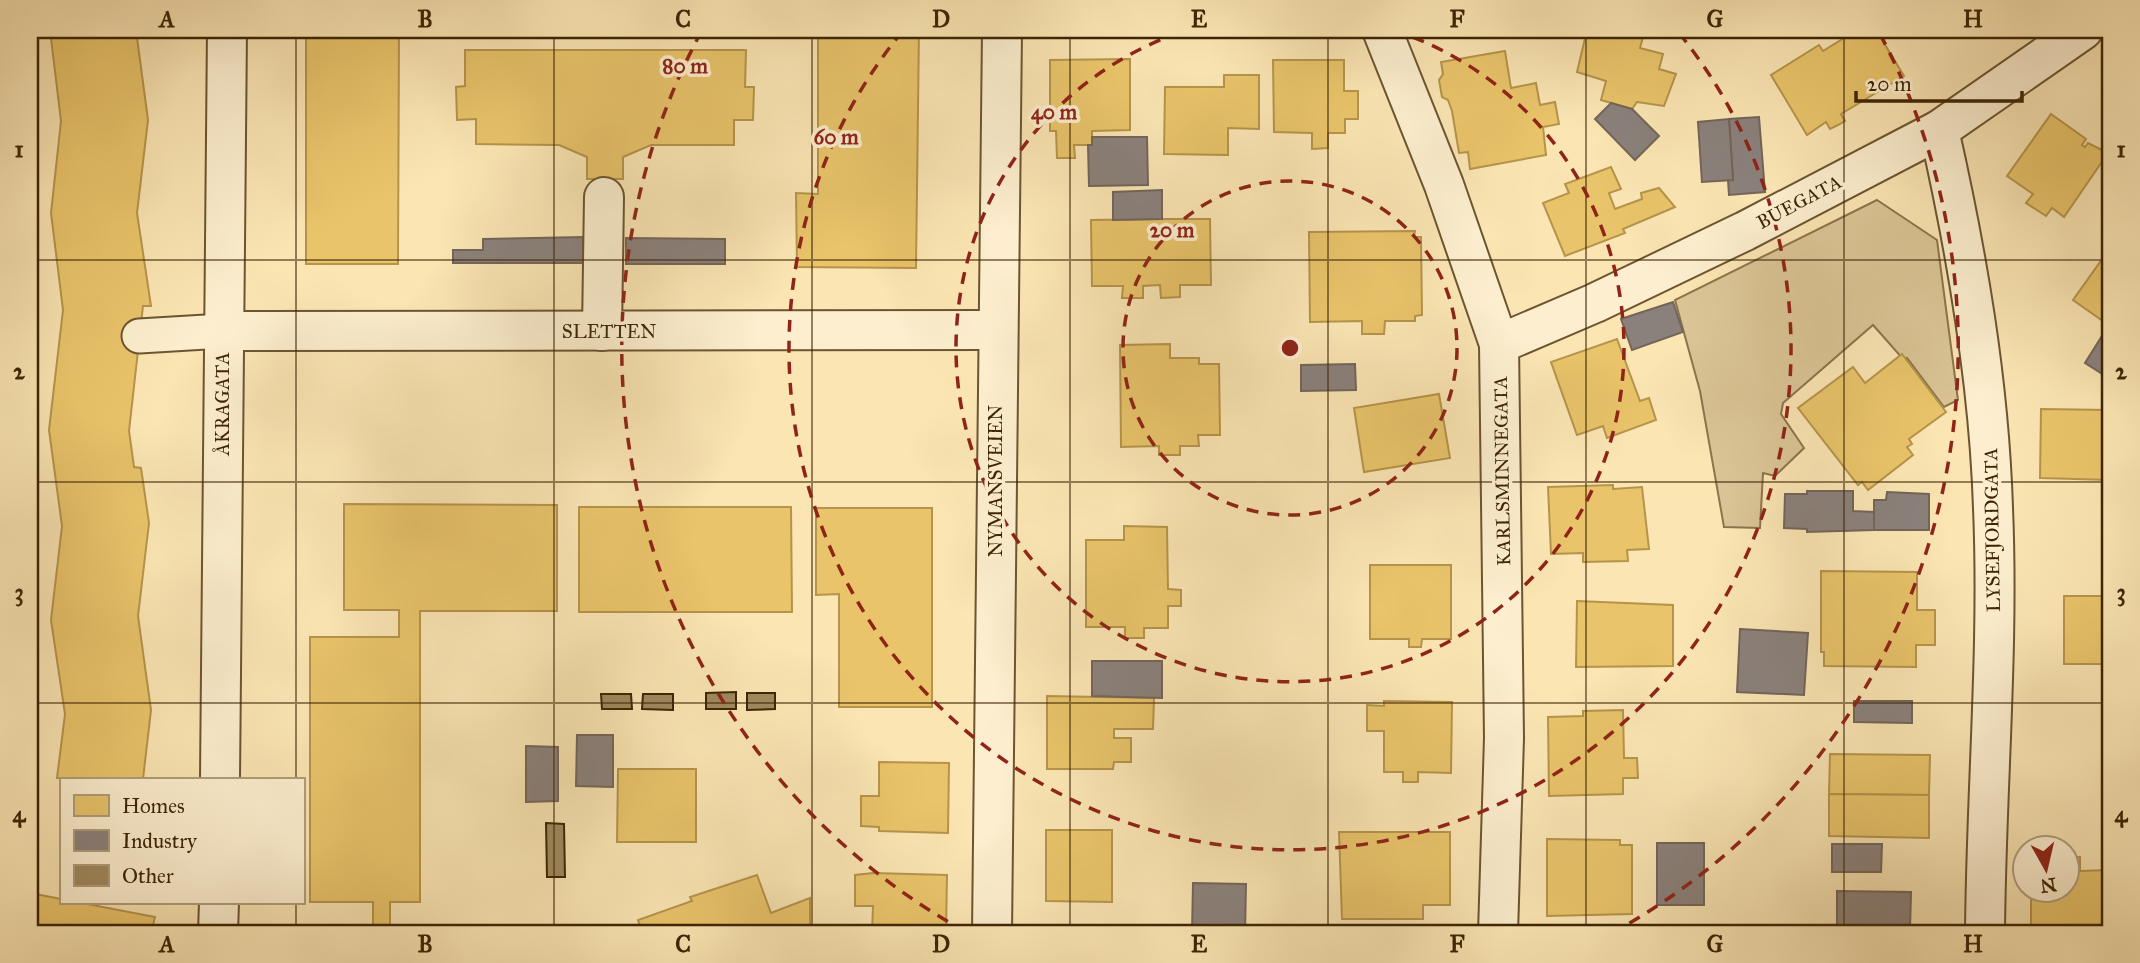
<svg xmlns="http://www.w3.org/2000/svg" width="2140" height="963" viewBox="0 0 2140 963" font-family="'IM FELL Great Primer',serif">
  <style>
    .green { fill: #dac495; stroke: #8c744c; stroke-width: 2 }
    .homes { fill: #e9c46a; stroke: #b5944b; stroke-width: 2 }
    .industry { fill: #8a817c; stroke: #736558; stroke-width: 2 }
    .building { fill: #9f895f; stroke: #3d2504; stroke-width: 2 }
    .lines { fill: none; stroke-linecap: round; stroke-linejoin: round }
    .service-casing { stroke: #6c5530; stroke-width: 37 }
    .minor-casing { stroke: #6c5530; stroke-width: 42 }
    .tertiary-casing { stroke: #6c5530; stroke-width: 42 }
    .service { stroke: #fceece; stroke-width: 33 }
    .minor { stroke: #fceece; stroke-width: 38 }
    .tertiary { stroke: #fceece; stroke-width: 38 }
    .grid { fill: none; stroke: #3d2504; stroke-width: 2; stroke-opacity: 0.55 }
    .ring { fill: none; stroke: #8f2418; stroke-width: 3.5; stroke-dasharray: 12 9 }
    .labels { text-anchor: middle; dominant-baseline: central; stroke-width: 7; stroke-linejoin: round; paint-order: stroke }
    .street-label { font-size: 19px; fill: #3d2504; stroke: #fceece }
    .centre { fill: #8f2418; stroke: #fceece; stroke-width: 3.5 }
    .ring-label { font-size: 21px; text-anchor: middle; font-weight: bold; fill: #8f2418; stroke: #fceece; stroke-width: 7; stroke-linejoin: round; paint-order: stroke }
    .neatline { fill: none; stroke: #3d2504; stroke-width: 2.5 }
    .grid-label { font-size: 23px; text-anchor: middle; font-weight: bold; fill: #3d2504 }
  </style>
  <rect width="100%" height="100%" fill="#fae5b3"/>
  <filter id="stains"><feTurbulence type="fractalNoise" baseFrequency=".00286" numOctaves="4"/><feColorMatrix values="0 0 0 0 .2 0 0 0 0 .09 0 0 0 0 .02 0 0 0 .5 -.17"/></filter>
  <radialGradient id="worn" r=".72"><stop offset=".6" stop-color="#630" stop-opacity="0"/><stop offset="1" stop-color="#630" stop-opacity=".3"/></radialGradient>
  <polygon class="green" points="1877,200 1937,240 1958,400 1944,407 1907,358 1903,359 1873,325 1783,403 1781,414 1804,448 1775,476 1763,473 1760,528 1724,527 1700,391 1675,300"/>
  <g class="homes">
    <polygon points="50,30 136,30 148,120 137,213 151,306 143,306 129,431 134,467 141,468 149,523 138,616 151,710 143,779 57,778 65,714 51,620 62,526 49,430 63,310 51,213 61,121"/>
    <polygon points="306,30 399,30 398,264 306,264"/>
    <polygon points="818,30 919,30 916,268 797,267 796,193 818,194"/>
    <polygon points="1587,30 1645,30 1640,48 1663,54 1659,69 1676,74 1664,106 1637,102 1632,109 1601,100 1606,81 1577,72"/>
    <polygon points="1857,30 1876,30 1904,76 1841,114 1845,121 1838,125 1830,129 1826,122 1807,135 1771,75 1819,45 1823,51"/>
    <polygon points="465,50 746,50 745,87 754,87 753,120 734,120 734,145 651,145 623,157 623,179 587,179 587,157 559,145 476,144 476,119 457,120 456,87 465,86"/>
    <polygon points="1505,51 1511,88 1536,83 1540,105 1555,102 1559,124 1543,127 1546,155 1470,169 1468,152 1459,153 1452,111 1448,100 1442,97 1439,80 1443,74 1441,62"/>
    <polygon points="1130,59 1130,130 1092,131 1092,145 1074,145 1075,158 1057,158 1056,131 1050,131 1050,60"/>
    <polygon points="1273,60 1344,60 1344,91 1358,91 1358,119 1345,119 1345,133 1328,133 1328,148 1312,149 1312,133 1274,132"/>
    <polygon points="1224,75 1259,75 1259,129 1228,128 1228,155 1164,154 1165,87 1224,87"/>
    <polygon points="2051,114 2086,139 2082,145 2085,147 2088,143 2108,153 2064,217 2052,208 2046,216 2026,203 2033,194 2007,176"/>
    <polygon points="1611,167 1621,189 1609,193 1615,209 1642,199 1641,193 1659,188 1675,207 1623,229 1625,233 1565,256 1543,203 1569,193 1565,184"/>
    <polygon points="1162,219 1210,219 1211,285 1180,285 1180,297 1161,298 1160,285 1143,286 1143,298 1122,298 1123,286 1092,286 1091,220"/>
    <polygon points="1415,231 1414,237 1421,237 1422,315 1415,316 1415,321 1385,321 1384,334 1362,334 1362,321 1310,322 1309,232"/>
    <polygon points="2110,248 2110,326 2073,300"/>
    <polygon points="1617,339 1640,401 1649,398 1656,420 1607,438 1603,426 1577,435 1551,362"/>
    <polygon points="1170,344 1170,358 1199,358 1199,364 1219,364 1220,435 1198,435 1199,446 1180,446 1180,455 1159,455 1159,446 1121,447 1120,345"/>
    <polygon points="1902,354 1946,412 1909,439 1912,444 1907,447 1913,455 1868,490 1862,482 1858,485 1798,408 1853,367 1865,383"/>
    <polygon points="1439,394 1450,458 1364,472 1354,408"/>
    <polygon points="2041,409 2110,410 2110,480 2040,478"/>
    <polygon points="1613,485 1613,489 1642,487 1649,549 1627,550 1628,561 1583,562 1583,553 1551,554 1548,487"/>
    <polygon points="344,504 557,505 557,611 420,611 420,902 390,902 390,931 546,930 546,933 309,933 373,930 373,902 310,902 310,637 399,637 399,610 344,610"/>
    <polygon points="579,507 791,507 792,612 579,612"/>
    <polygon points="816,508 932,508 932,707 839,707 839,594 816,595"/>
    <polygon points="1124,526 1167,527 1168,589 1181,590 1181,606 1168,606 1168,628 1144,628 1144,638 1125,638 1125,627 1086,627 1086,540 1124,540"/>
    <polygon points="1370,565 1451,565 1451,639 1422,639 1421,647 1409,647 1409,639 1370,639"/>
    <polygon points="1821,571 1917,572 1917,610 1935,610 1935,645 1916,645 1916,667 1824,666 1824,652 1821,652"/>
    <rect x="2064" y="596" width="46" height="68"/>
    <polygon points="1577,601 1673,605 1673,666 1576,667"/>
    <polygon points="1047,696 1154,698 1153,729 1114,729 1114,738 1131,738 1131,762 1114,762 1113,769 1047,769"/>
    <polygon points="1384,701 1452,702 1451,773 1418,772 1418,782 1403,782 1403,772 1384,772 1384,731 1367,731 1367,705 1384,706"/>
    <polygon points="1623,710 1624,758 1637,758 1638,778 1623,778 1623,794 1549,796 1548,717 1583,716 1583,711"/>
    <polygon points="1830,754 1930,755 1929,795 1829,794"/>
    <polygon points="879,762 949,763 948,833 879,831 879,827 861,826 861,796 879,796"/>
    <polygon points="618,769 696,769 696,842 617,842"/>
    <polygon points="1829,794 1929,795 1929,838 1829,836"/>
    <polygon points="1046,830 1112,830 1112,902 1046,901"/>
    <polygon points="1339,832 1450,832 1450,905 1423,905 1423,919 1342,919"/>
    <polygon points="1547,839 1620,840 1620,845 1632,845 1632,914 1547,916"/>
    <polygon points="2066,857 2080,857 2080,871 2109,870 2110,857 2110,933 2031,933 2031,892 2066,890"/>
    <polygon points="873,873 947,875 946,933 872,933 873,906 855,906 855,875"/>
    <polygon points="757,875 771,913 810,898 810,933 642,933 638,920 692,901 690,897"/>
    <polygon points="30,893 155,917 151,933 30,933"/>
  </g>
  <g class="industry">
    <polygon points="1611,103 1632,109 1659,136 1635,160 1595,119"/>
    <polygon points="1759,117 1765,192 1729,195 1728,180 1733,180 1729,119"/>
    <polygon points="1729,119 1733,180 1702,182 1698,122"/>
    <polygon points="1092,137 1147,137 1148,185 1089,186 1088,145 1092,145"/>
    <polygon points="1162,190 1162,219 1113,220 1113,192"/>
    <polygon points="583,237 583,263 453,263 453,250 483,250 483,239"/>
    <polygon points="626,238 725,239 725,264 626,264"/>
    <polygon points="1673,302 1683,332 1632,350 1621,319"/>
    <polygon points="2105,331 2110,334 2110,379 2085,363"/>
    <polygon points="1355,364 1356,390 1301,391 1301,365"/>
    <polygon points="1807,491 1853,491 1853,511 1874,512 1874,530 1807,532 1807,529 1784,528 1785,494 1807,494"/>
    <polygon points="1887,492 1929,494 1929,530 1874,530 1874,500 1886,500"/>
    <polygon points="1740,629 1808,633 1804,695 1737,692"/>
    <polygon points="1092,661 1162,661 1162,698 1092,696"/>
    <polygon points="1854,701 1912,701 1912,723 1854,722"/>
    <polygon points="577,735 613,735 613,787 576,786"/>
    <polygon points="526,746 558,747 558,801 526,802"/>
    <rect x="1657" y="843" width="47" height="62"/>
    <polygon points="1832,844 1882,844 1881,872 1832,872"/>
    <polygon points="1193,883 1246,884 1245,933 1192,933"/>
    <polygon points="1837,891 1911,892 1910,931 1837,930"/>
  </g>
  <g class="building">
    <polygon points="736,692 736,709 706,709 706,693"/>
    <polygon points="747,693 775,693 775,709 747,710"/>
    <polygon points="601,694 631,694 632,709 602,709"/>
    <polygon points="643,694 673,694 673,710 642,709"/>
    <polygon points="546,823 564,824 565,877 547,877"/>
  </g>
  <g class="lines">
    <g class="service-casing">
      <polyline id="service" points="139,336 223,331"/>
    </g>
    <g class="minor-casing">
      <g id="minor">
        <polyline points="1382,30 1444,185 1499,344 1504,738 1498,933"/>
        <path d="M1939 130C1967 254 1989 381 1993 508 1999 650 1986 792 1985 933"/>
        <polyline points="223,331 996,330"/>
        <polyline points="602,331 604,197"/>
        <polyline points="1499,344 1595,303 1745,231 1939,130 2083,30"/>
        <polyline points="220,779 227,30"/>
        <polyline points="218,933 219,902"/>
      </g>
    </g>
    <g class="tertiary-casing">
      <polyline id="tertiary" points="992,933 1002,30"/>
    </g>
    <use href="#service" class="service"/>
    <use href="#minor" class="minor"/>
    <use href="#tertiary" class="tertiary"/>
  </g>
  <path class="grid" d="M296 30V779M554 30V933M812 30V933M1070 30V933M1328 30V933M1586 30V933M1844 30V933M30 260H2110M30 482H2110M30 703H2110M296 902V933"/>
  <g class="ring">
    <circle cx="1290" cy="348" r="167"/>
    <path d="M1393 30A334 334 0 1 1 1187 30"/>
    <path d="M1679 33A501 501 0 1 1 901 33"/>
    <path d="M966 932A668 668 0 0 1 700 34M1880 34A668 668 0 0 1 1614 932"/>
  </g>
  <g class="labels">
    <g class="street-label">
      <text transform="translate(1799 202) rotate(-28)">BUEGATA</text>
      <text x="609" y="331">SLETTEN</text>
      <text transform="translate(222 404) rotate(-90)">ÅKRAGATA</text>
      <text transform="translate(1502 471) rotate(-91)">KARLSMINNEGATA</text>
      <text transform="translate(995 481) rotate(-90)">NYMANSVEIEN</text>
      <text transform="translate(1992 530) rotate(-91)">LYSEFJORDGATA</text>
    </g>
  </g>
  <circle cx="1290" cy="348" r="10" class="centre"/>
  <g class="ring-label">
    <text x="685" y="73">80 m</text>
    <text x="1054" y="119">40 m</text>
    <text x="836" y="144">60 m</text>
    <text x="1172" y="237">20 m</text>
  </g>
  <rect width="2140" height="963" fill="none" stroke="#fae5b3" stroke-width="77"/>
  <rect x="60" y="778" width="245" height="126" fill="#fceece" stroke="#b09e7d" stroke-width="2"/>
  <rect x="74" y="795" width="35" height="21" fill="#e9c46a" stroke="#b09e7d" stroke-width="2"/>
  <text x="122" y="813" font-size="21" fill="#3d2504">Homes</text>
  <rect x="74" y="830" width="35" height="21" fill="#8a817c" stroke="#b09e7d" stroke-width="2"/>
  <text x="122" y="848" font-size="21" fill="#3d2504">Industry</text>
  <rect x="74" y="865" width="35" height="21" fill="#9f895f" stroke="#b09e7d" stroke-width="2"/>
  <text x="122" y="883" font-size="21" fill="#3d2504">Other</text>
  <g transform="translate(2046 869) rotate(172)"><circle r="33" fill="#fceece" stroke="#b09e7d" stroke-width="2"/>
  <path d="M0-5L12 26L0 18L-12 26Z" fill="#8f2418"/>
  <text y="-10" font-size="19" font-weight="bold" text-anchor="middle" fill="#3d2504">N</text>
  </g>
  <path d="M1856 91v10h166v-10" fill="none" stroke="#3d2504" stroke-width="3.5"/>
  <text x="1867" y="91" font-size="21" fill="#3d2504" stroke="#fceece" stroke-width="5" paint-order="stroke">20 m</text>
  <rect x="38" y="38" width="2064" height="887" class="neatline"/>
  <g class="grid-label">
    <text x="167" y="27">A</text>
    <text x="425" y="27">B</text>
    <text x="683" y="27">C</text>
    <text x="941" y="27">D</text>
    <text x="1199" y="27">E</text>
    <text x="1457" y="27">F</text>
    <text x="1715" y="27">G</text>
    <text x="1973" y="27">H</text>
    <text x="19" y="157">1</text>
    <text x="2121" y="157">1</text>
    <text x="19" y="379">2</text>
    <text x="2121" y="379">2</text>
    <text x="19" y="600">3</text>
    <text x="2121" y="600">3</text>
    <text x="19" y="822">4</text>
    <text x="2121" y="822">4</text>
    <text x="167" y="952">A</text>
    <text x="425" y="952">B</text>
    <text x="683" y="952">C</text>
    <text x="941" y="952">D</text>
    <text x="1199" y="952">E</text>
    <text x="1457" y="952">F</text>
    <text x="1715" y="952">G</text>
    <text x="1973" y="952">H</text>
  </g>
  <rect width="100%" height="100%" filter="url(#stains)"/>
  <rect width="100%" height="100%" fill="url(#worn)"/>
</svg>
